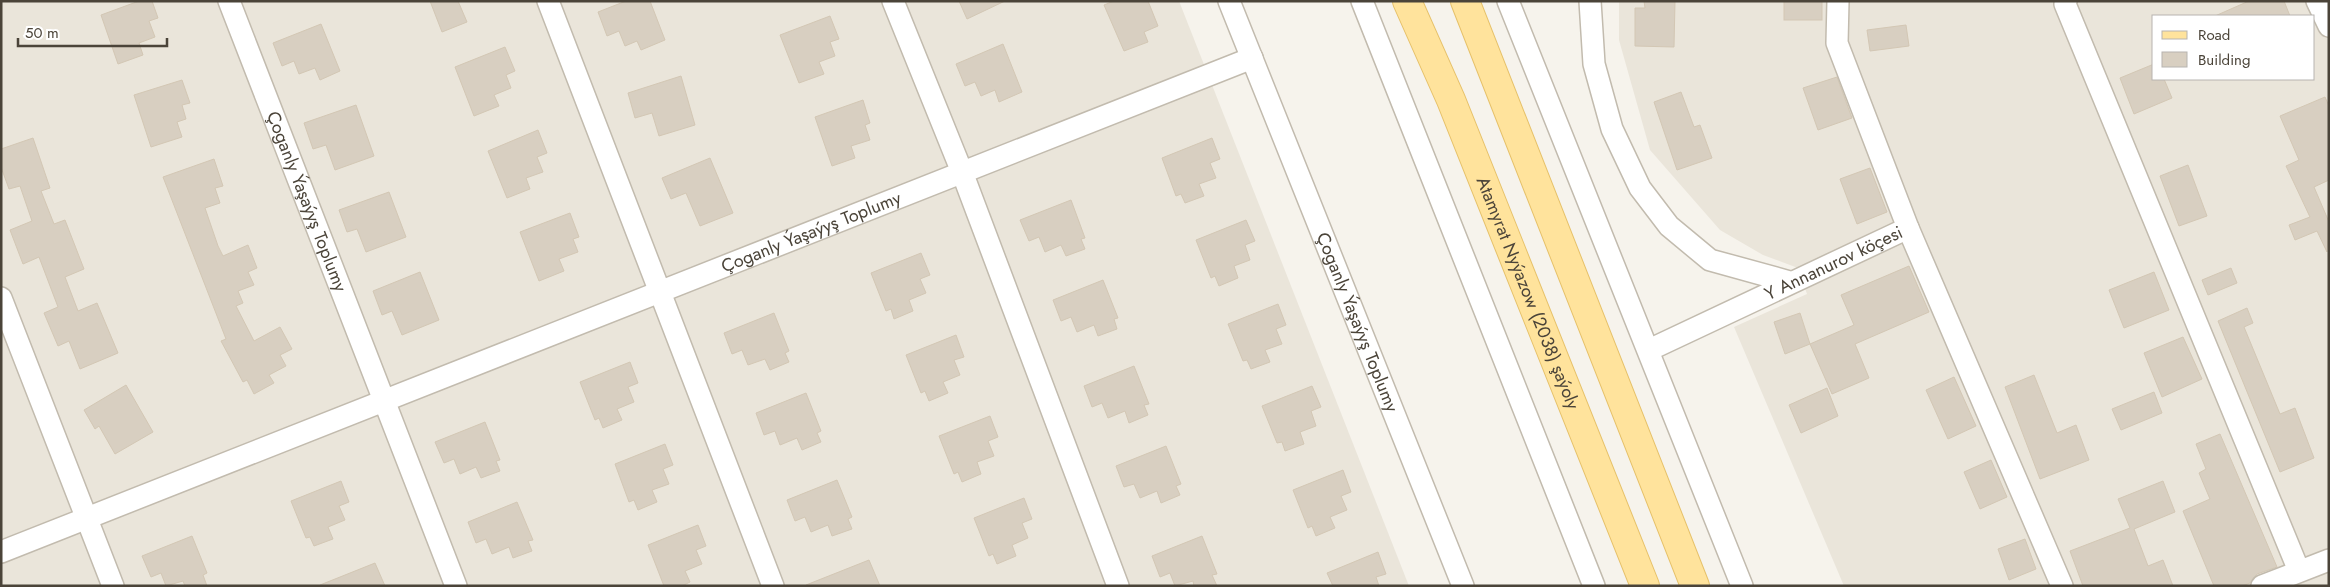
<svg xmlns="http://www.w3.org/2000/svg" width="2330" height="587" viewBox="0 0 2330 587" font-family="Jost,sans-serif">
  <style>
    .residential { fill: #eae5da; fill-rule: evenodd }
    .building { fill: #d8cfc1; stroke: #d3c7b4 }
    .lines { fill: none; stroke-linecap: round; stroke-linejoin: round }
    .minor-casing { stroke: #c2bbae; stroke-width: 24 }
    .primary-casing { stroke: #e6c16a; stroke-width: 30 }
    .minor { stroke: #fff; stroke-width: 21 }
    .primary { stroke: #ffe39c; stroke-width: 28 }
    .labels { text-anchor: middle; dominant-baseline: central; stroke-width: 5; stroke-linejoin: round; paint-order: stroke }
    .street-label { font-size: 18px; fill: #4b4439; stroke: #fff }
  </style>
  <rect width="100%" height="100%" fill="#f6f3ec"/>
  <g class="residential">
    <polygon points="1,1 1179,1 1409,586 1,586"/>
    <path d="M1619 1H2329V586H1844L1734 327 1807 294 1798 268 1763 255 1720 230 1650 150 1619 40ZM2154 16H2314V79H2154Z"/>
  </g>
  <g class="building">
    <polygon points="139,1 152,1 158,18 149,21 155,37 139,43 143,55 118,64 101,15"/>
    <polygon points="430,1 458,1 467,22 442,32"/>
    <polygon points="626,1 650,1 665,40 641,50 637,41 625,46 619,31 607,36 598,12"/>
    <polygon points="959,1 1005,1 967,19"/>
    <polygon points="1114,1 1148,1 1158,26 1144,32 1148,42 1124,51 1104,5"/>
    <polygon points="1644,1 1675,1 1674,47 1635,46 1635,8 1645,8"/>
    <rect x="1784" y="1" width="38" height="19"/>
    <polygon points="2249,1 2284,1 2290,16 2215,16"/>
    <polygon points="830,16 839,39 830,42 835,56 819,62 824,74 799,83 780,35"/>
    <polygon points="321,24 340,71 320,80 315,68 299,74 294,61 282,66 273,43"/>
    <polygon points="1906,25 1909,46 1870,51 1867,30"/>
    <polygon points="1003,44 1022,92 999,102 995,90 981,96 975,82 965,86 956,64"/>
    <polygon points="505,47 515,71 506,75 511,88 494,95 499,106 474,116 455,67"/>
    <polygon points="2154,64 2154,79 2164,79 2172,98 2134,114 2120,78"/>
    <polygon points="681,76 695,125 659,136 652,113 635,118 628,93"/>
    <polygon points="1837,77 1852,118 1818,130 1803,88"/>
    <polygon points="182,80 190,103 182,105 186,119 177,122 182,137 151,147 134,95"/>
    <polygon points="1681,92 1694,127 1700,125 1712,158 1677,170 1654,102"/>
    <polygon points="2325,97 2329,106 2329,180 2314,187 2329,222 2327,252 2317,231 2295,240 2289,225 2310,217 2286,166 2299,160 2280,116"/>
    <polygon points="863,100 870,123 865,125 870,140 851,146 855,158 832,166 815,117"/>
    <polygon points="356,105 374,156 335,170 326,145 313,149 304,123"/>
    <polygon points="538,130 547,153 537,157 543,172 526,178 530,189 507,198 488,151"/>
    <polygon points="33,138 50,188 41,191 54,224 65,220 84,269 65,277 78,311 97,303 118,353 80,369 69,341 58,346 44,313 58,307 39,257 23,264 10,230 32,221 20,186 9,189 1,167 1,149"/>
    <polygon points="1212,138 1220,159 1210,163 1216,178 1199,184 1204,196 1185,203 1181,194 1176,196 1162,158"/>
    <polygon points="710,158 733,213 700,226 686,193 671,199 662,178"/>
    <polygon points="214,159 223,186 215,188 220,203 205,208 218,246 223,256 248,245 257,268 248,272 254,285 238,291 243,303 236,306 254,341 280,327 292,349 280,355 286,366 269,375 274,383 254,394 247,380 243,382 221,341 226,339 163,177"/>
    <polygon points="2188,165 2207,216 2179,226 2160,176"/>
    <polygon points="1870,168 1887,212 1857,224 1840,179"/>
    <polygon points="389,192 406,237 366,252 357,229 347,232 339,210"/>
    <polygon points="1071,200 1085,238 1081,239 1085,249 1066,256 1061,245 1045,252 1039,237 1029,241 1020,220"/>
    <polygon points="570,213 579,237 573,239 578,252 559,259 564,271 539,281 520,232"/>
    <polygon points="1246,220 1255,241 1245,245 1250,260 1234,266 1238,278 1219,286 1215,276 1211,278 1196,240"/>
    <polygon points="921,253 930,275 920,279 926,293 909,300 913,311 894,319 891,309 886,311 871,273"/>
    <polygon points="1909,266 1929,312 1855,344 1869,378 1832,394 1810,344 1854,325 1841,295"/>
    <polygon points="2231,268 2237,283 2208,295 2202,280"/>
    <polygon points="420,272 439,320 402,335 392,311 382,315 373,291"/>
    <polygon points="2154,272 2169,310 2124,328 2109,290"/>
    <polygon points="1103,280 1118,318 1114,319 1117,329 1098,336 1094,325 1077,332 1071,317 1061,321 1053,300"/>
    <polygon points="1278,304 1286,325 1276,329 1282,344 1265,350 1270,362 1251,369 1247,360 1243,361 1228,324"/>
    <polygon points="2247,308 2253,323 2244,327 2280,414 2295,408 2314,458 2280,472 2218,321"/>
    <polygon points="774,313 789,351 785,353 789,362 770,370 765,359 748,365 742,350 732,354 724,333"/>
    <polygon points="1800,313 1810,344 1785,354 1774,322"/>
    <polygon points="956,335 964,357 954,360 960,375 943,382 948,393 929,401 925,391 921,393 906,355"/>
    <polygon points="2183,337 2202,379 2162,397 2144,353"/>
    <polygon points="630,362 638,383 628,387 634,402 617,409 622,420 603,428 599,418 595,420 580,382"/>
    <polygon points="1134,366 1149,404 1144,405 1148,415 1129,423 1125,411 1108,418 1102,403 1092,407 1084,386"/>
    <polygon points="2034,375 2057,433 2076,425 2089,460 2040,479 2005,387"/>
    <polygon points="1954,377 1976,426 1948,439 1926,390"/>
    <polygon points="126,385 153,432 115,454 99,426 95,429 84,410"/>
    <polygon points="1312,386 1321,407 1311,411 1316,426 1300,432 1304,444 1285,451 1282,442 1277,443 1262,406"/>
    <polygon points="1827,388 1838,416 1801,433 1789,405"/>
    <polygon points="2154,392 2162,413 2121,430 2112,409"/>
    <polygon points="806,393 821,431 817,433 821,442 802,450 797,438 780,445 775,431 764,435 756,413"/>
    <polygon points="990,416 998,437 988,441 994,456 977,462 981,474 962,482 958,472 954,474 939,436"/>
    <polygon points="485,422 500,460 496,461 500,471 481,478 476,467 460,474 454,459 444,463 435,442"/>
    <polygon points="2220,434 2277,567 2257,574 2250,583 2242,586 2214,586 2183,511 2210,499 2199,473 2206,469 2196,444"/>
    <polygon points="665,444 673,465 663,469 669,484 652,490 657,502 638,510 634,500 629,502 615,464"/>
    <polygon points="1166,446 1181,484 1176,486 1180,495 1161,503 1157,491 1140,498 1134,484 1124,487 1116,466"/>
    <polygon points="1991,460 2007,497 1980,509 1964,472"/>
    <polygon points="1343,470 1351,492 1341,496 1347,510 1330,517 1335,528 1316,536 1312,526 1308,528 1293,490"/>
    <polygon points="837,480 852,517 848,519 852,529 832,536 828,525 811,532 805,517 795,521 787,500"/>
    <polygon points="341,481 349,502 339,506 345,520 328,527 333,539 314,546 310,537 306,538 291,501"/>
    <polygon points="2163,481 2175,512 2134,529 2148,566 2163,560 2173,586 2083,586 2070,551 2130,528 2118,499"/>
    <polygon points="1024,498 1032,519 1022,523 1028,538 1012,545 1016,556 997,564 993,554 989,556 974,518"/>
    <polygon points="517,502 533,540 528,541 532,551 513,558 509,547 492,554 486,539 476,543 468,522"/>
    <polygon points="698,525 706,546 696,550 702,564 685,571 690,582 682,586 664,586 648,545"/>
    <polygon points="192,536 207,573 203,575 207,586 185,586 183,581 166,586 161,573 151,577 142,556"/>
    <polygon points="1202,536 1217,574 1212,575 1217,586 1194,586 1193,581 1175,586 1170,573 1160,577 1152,556"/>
    <polygon points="2025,539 2036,569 2009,580 1998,549"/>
    <polygon points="1378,552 1386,574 1376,577 1379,586 1333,586 1327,573"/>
    <polygon points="869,560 880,586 806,586 806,585"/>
    <polygon points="375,563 385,586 320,586 320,585"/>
  </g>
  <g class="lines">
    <g class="minor-casing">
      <g id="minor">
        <path id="s1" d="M229 1 456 586"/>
        <polyline points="548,1 773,586"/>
        <polyline points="893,1 962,172 1118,586"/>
        <path id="s2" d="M1229 1 1463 586"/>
        <polyline points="1362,1 1594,586"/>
        <polyline points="1508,1 1742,586"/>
        <polyline points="1590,1 1594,64 1612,129 1640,188 1669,226 1710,260 1790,282"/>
        <polyline points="2066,1 2065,4 2299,571"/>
        <polyline points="2317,1 2329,26"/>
        <polyline points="1908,228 2062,586"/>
        <polyline points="1,298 113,586"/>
        <path id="s3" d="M1649 350 1908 228 1837 43 1838 1"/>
        <path id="s4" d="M1 552 1252 58"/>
        <polyline points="2262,586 2329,560"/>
      </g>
    </g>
    <g class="primary-casing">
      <g id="primary">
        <path id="s5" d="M1407 1 1451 100 1645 586"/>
        <polyline points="1465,1 1695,586"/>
      </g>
    </g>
    <use href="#minor" class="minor"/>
    <use href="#primary" class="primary"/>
  </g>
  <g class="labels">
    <g class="street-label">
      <text stroke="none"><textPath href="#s1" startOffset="215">Çoganly Ýaşaýyş Toplumy</textPath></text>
      <text stroke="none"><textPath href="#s4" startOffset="871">Çoganly Ýaşaýyş Toplumy</textPath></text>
      <text stroke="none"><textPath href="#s3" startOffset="204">Y Annanurov köçesi</textPath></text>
      <text stroke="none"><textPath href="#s5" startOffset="316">Atamyrat Nyýazow (2038) şaýoly</textPath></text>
      <text stroke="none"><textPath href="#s2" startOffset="346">Çoganly Ýaşaýyş Toplumy</textPath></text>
    </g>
  </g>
  <rect width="2330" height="587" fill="none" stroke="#4b4439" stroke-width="5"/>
  <rect x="2152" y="15" width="162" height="65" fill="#ffffff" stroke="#b7b4b0"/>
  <rect x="2162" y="31" width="25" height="8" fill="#ffe39c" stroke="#b7b4b0"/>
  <text x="2198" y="40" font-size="15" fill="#4b4439">Road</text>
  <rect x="2162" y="52" width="25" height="15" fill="#d8cfc1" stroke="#b7b4b0"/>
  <text x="2198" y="65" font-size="15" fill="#4b4439">Building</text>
  <path d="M18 38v8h149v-8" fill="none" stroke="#4b4439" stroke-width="2.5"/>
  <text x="25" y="38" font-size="15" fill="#4b4439" stroke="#ffffff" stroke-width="4" paint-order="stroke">50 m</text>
</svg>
